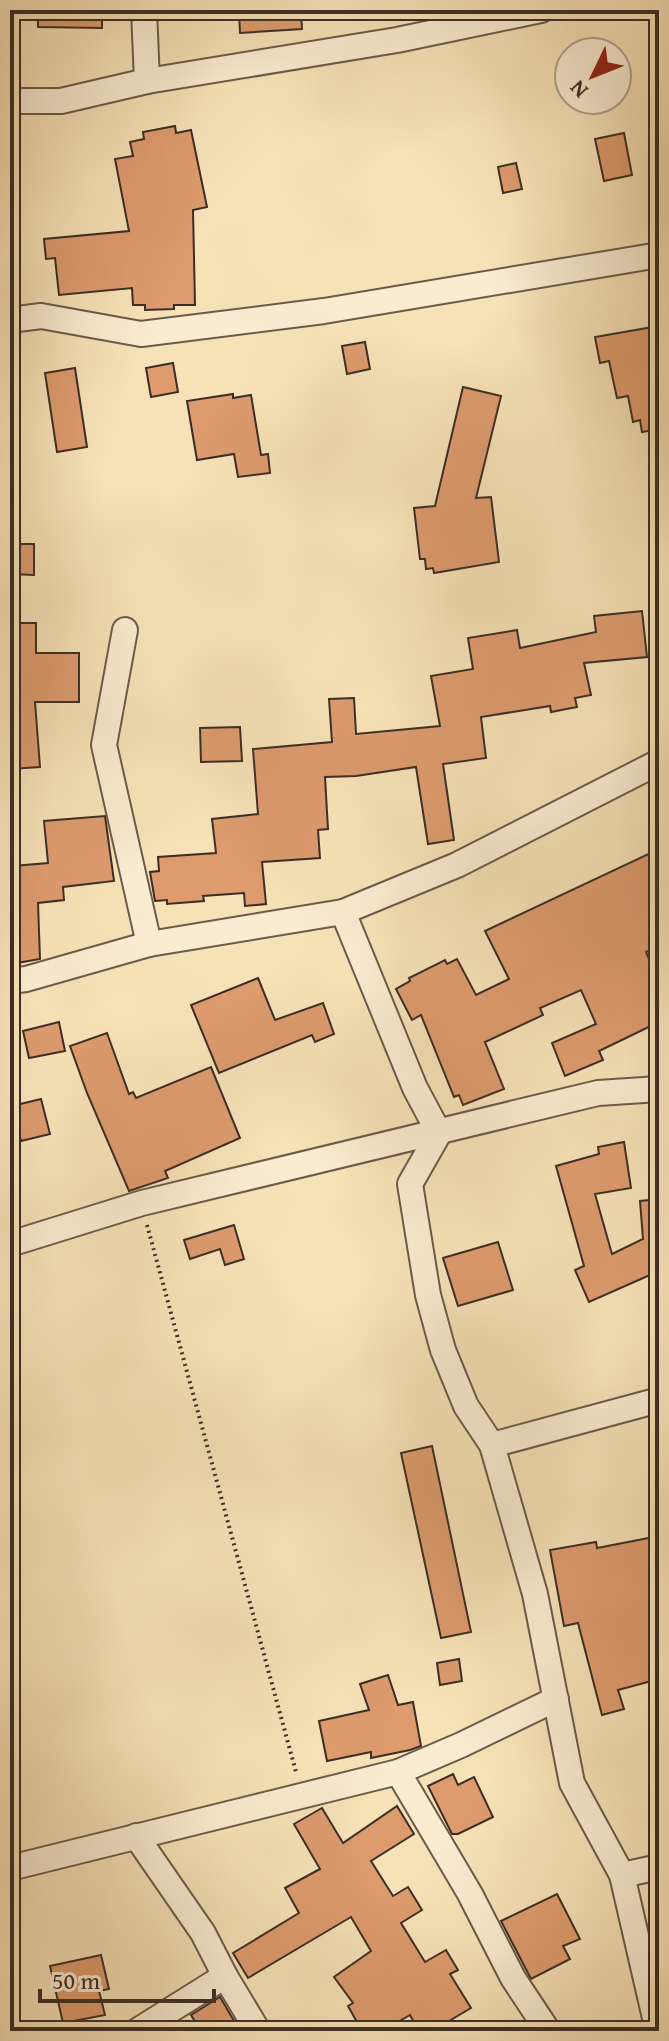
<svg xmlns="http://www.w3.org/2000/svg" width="669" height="2041" viewBox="0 0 669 2041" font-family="'Gentium Book Plus',serif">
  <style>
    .building { fill: #dd9b6e; stroke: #3c2e25; stroke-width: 2 }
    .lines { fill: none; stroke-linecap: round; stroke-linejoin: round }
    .minor-casing { stroke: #6b5b4a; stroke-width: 28 }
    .path { stroke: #3c2e25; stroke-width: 4; stroke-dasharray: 2 4; stroke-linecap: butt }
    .minor { stroke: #faecd1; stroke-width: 24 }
  </style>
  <rect width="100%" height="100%" fill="#f7e2b8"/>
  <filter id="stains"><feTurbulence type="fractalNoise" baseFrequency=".0025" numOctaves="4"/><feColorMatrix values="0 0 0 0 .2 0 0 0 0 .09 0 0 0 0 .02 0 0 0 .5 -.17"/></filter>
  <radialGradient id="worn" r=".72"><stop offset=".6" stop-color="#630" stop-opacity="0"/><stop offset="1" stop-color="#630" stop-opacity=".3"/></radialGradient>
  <g class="building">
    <polygon points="38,10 102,10 102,28 38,27"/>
    <polygon points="239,10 301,10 302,29 240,33"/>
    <polygon points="175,126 176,133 191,130 207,207 193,210 195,305 174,305 174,309 145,310 145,305 133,305 132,288 59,295 55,258 46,259 44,239 129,231 115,159 133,156 130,142 144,139 143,132"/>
    <polygon points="624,133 632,175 604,181 595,139"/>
    <polygon points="516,163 522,189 503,193 498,167"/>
    <polygon points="653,327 659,356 659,429 642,432 640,420 633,422 628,396 617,398 609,361 600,363 595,337"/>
    <polygon points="365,342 370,369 347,374 342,346"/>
    <polygon points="173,363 178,392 151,397 146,368"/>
    <polygon points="75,368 87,447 57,452 45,373"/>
    <polygon points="463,387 501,396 476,498 491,497 499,562 434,573 433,568 426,569 425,559 420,559 414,508 435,506"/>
    <polygon points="233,394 233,398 251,395 261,455 268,454 270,473 238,477 234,454 197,460 187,401"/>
    <polygon points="10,544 34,544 34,575 10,574"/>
    <polygon points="642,611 647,657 584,663 591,695 575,698 577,707 551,712 550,706 481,717 486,758 443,764 454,840 428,844 416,767 356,776 325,777 328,829 318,830 320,858 262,862 266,904 245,906 244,893 203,896 204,901 167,904 167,900 155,901 150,872 159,871 158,857 216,853 212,819 258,814 253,749 332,742 329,699 354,698 356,734 440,726 431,676 473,669 468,638 517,630 520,648 596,632 594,616"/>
    <polygon points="10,623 36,623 36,653 79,653 79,702 35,702 40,767 10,769"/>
    <polygon points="240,727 242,761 201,762 200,728"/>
    <polygon points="105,816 114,881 63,887 64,900 38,903 40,959 17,963 16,915 18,915 13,866 48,863 44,821"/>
    <polygon points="659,849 659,946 646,952 659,982 659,1022 599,1051 603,1060 565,1076 552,1043 596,1024 581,990 540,1008 543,1015 485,1042 504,1089 463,1105 459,1095 454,1097 421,1015 412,1020 396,989 410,981 409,978 445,960 447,964 457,959 476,995 509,979 485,931"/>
    <polygon points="258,978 275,1020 323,1003 334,1034 315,1042 312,1035 219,1073 191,1005"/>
    <polygon points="59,1022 65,1051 29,1058 23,1031"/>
    <polygon points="107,1033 129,1094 133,1092 136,1098 211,1067 240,1138 165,1171 168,1178 129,1191 87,1093 70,1046"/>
    <polygon points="41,1099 50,1134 21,1141 12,1106"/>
    <polygon points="624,1142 631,1188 595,1194 612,1254 643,1239 640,1201 659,1199 659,1271 589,1302 575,1270 584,1266 556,1166 599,1154 598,1147"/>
    <polygon points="234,1225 244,1259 225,1265 220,1249 190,1259 184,1240"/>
    <polygon points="498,1242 513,1290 458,1306 443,1258"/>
    <polygon points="432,1446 471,1632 441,1638 401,1453"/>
    <polygon points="659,1536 659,1679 618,1690 624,1709 602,1715 578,1623 564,1626 550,1550 596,1542 597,1548"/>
    <polygon points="459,1659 462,1681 440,1685 437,1663"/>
    <polygon points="388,1675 398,1705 413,1702 421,1746 410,1750 371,1758 371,1752 327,1761 319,1721 369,1710 360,1684"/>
    <polygon points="453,1774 458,1785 474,1777 493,1817 458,1834 452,1834 428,1786"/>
    <polygon points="397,1806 414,1834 371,1861 393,1896 408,1887 422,1910 401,1923 425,1962 446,1950 458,1970 450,1974 471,2008 432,2031 419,2031 410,2015 382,2031 362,2031 348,2006 353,2003 334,1977 371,1951 351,1917 248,1978 233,1953 299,1913 285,1888 320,1869 294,1824 322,1808 343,1843"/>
    <polygon points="557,1894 580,1939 563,1946 570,1959 531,1979 501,1921"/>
    <polygon points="101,1955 109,1989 99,1991 105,2015 63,2023 50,1966"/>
    <polygon points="220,1997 240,2031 201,2031 191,2015"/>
  </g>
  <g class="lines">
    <g class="minor-casing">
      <g id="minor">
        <polyline points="144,10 147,81"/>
        <polyline points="10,101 61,101 147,81 397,40 541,10"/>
        <polyline points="10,320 41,316 141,334 324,311 659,255"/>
        <polyline points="125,630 104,745 149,944"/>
        <polyline points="343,912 415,1088 439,1133 410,1184 428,1295 443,1350 466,1406 492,1445 535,1594 572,1783 622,1875 658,2031"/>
        <polyline points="10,981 26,979 149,944 343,912 457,865 659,762"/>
        <polyline points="10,1244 142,1203 598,1093 659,1089"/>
        <polyline points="492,1445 659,1400"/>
        <polyline points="398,1772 470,1894 513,1978 548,2031"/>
        <polyline points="136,1836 203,1933 225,1976 258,2031"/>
        <polyline points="10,1868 398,1772 461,1745 556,1699"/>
        <polyline points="622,1875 659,1867"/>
        <polyline points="137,2031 225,1976"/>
      </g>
    </g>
    <polyline class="path" points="147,1225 296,1772"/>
    <use href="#minor" class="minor"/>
  </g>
  <rect width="669" height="2041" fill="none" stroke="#f7e2b8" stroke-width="40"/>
  <rect x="12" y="12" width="645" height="2017" fill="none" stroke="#3c2e25" stroke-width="4"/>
  <rect x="20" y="20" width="629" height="2001" fill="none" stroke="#3c2e25" stroke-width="2"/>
  <g transform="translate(593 76) rotate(227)"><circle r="38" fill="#faecd1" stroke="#aea08c" stroke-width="2"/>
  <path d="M0-6L14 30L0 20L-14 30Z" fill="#8f2418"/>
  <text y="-12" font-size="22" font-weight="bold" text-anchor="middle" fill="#3c2e25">N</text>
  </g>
  <path d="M40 1989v12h174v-12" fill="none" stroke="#3c2e25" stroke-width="4"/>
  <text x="52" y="1989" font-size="24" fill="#3c2e25" stroke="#faecd1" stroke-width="6" paint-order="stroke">50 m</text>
  <rect width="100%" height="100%" filter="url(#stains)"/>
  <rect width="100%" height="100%" fill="url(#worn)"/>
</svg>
